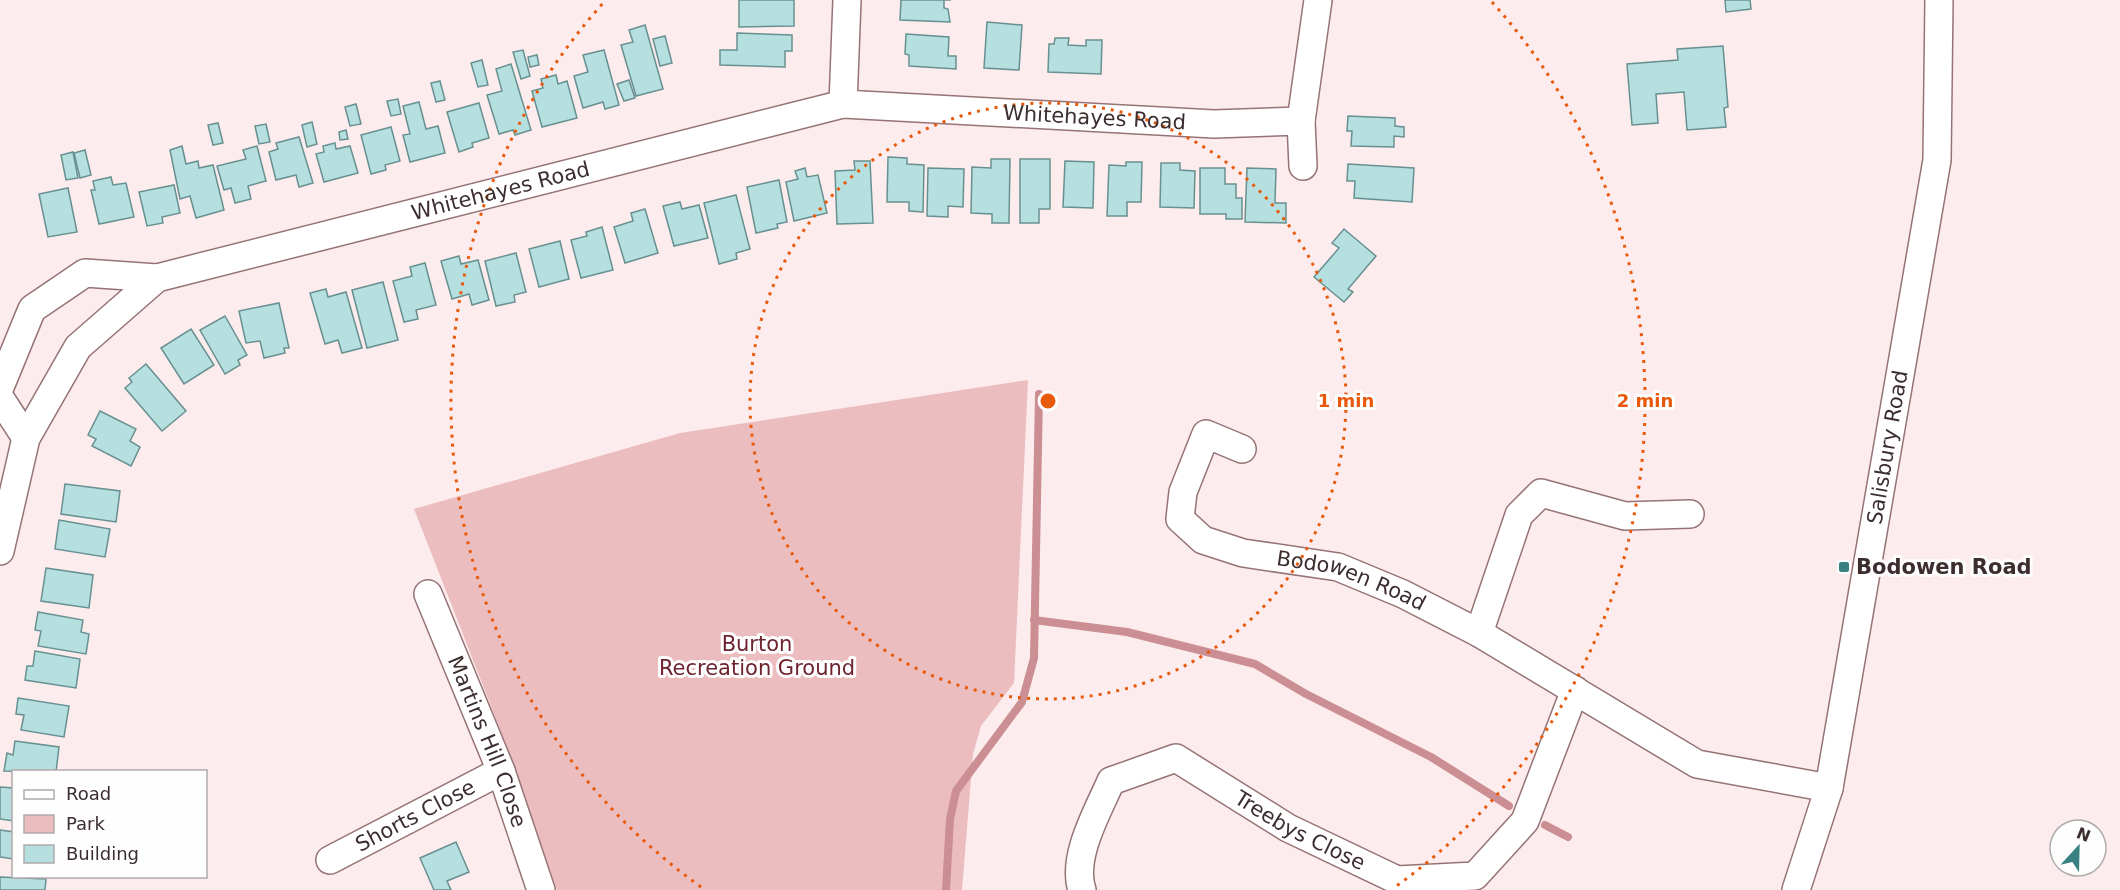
<svg xmlns="http://www.w3.org/2000/svg" width="2120" height="890" viewBox="0 0 2120 890" font-family="'DejaVu Sans',sans-serif">
  <style>
    .green { fill: #ebbdbf }
    .lines { fill: none; stroke-linecap: round; stroke-linejoin: round }
    .stream { stroke: #cb8e92; stroke-width: 8 }
    .building { fill: #b5e0df; stroke: #689090; stroke-width: 1.5 }
    .minor-casing { stroke: #967375; stroke-width: 30 }
    .minor { stroke: #fff; stroke-width: 27 }
    .ring { fill: none; stroke: #e8590c; stroke-width: 3; stroke-dasharray: 3 6 }
    .poi-dot { fill: #388180; stroke: #fefefe; stroke-width: 2 }
    .labels { text-anchor: middle; dominant-baseline: central; stroke-width: 6; stroke-linejoin: round; paint-order: stroke }
    .street-label { font-size: 21px; fill: #3c2d2e; stroke: #fefefe }
    .poi-label { font-size: 21px; font-weight: bold; fill: #3c2d2e; stroke: #fefefe; text-anchor: start }
    .park-label { font-size: 21px; fill: #6e242f; stroke: #fefefe }
    .centre { fill: #e8590c; stroke: #fefefe; stroke-width: 3 }
    .ring-label { font-size: 18px; text-anchor: middle; font-weight: bold; fill: #e8590c; stroke: #fefefe; stroke-width: 6; stroke-linejoin: round; paint-order: stroke }
  </style>
  <rect width="100%" height="100%" fill="#fceced"/>
  <polygon class="green" points="1028,380 1014,683 981,726 973,754 962,890 557,890 514,765 414,509 680,433"/>
  <g class="lines">
    <g class="stream">
      <polyline points="1034,620 1127,632 1255,664 1306,694 1431,757 1509,806"/>
      <polyline points="1545,825 1568,837"/>
      <polyline points="946,890 950,819 956,791 1022,702 1034,658 1039,394"/>
    </g>
  </g>
  <g class="building">
    <polygon points="739,0 794,0 794,26 739,27"/>
    <polygon points="901,0 951,0 944,0 944,8 948,9 950,22 900,20"/>
    <polygon points="1725,0 1750,0 1751,9 1726,12"/>
    <polygon points="987,22 1022,25 1019,70 984,68"/>
    <polygon points="645,25 663,89 636,96 621,45 633,42 629,30"/>
    <polygon points="737,33 792,35 792,51 785,51 785,67 720,65 720,50 737,50"/>
    <polygon points="906,34 949,37 948,56 956,56 956,69 909,66 909,55 905,54"/>
    <polygon points="665,36 672,63 660,66 653,39"/>
    <polygon points="1055,38 1069,38 1068,45 1086,46 1086,40 1102,40 1101,74 1048,72 1049,44 1054,44"/>
    <polygon points="1723,46 1728,107 1724,108 1726,127 1687,130 1684,92 1656,94 1658,123 1632,125 1627,64 1678,60 1677,49"/>
    <polygon points="523,50 530,76 521,79 513,52"/>
    <polygon points="604,50 619,105 605,109 603,102 583,108 574,76 588,72 583,55"/>
    <polygon points="537,55 539,65 530,67 528,57"/>
    <polygon points="482,60 488,85 478,87 471,63"/>
    <polygon points="511,64 531,130 515,135 513,130 499,134 487,95 502,91 496,69"/>
    <polygon points="556,75 558,84 567,81 577,118 542,127 532,91 543,88 541,79"/>
    <polygon points="629,80 635,98 624,101 617,84"/>
    <polygon points="440,81 445,100 436,102 431,83"/>
    <polygon points="398,99 401,114 391,116 387,101"/>
    <polygon points="419,102 426,129 438,126 445,153 410,162 403,135 410,134 403,106"/>
    <polygon points="479,103 489,138 472,143 473,147 459,152 447,112"/>
    <polygon points="356,104 361,124 350,126 345,107"/>
    <polygon points="1348,116 1395,118 1395,126 1404,127 1404,137 1394,136 1394,147 1351,146 1352,131 1347,131"/>
    <polygon points="312,122 317,144 307,147 302,125"/>
    <polygon points="218,123 223,143 213,145 208,125"/>
    <polygon points="266,124 270,142 259,144 255,126"/>
    <polygon points="391,127 400,161 385,165 386,170 371,174 361,135"/>
    <polygon points="346,130 348,139 340,140 339,132"/>
    <polygon points="299,137 313,183 299,187 296,175 276,180 269,152 278,149 276,143"/>
    <polygon points="335,143 336,149 350,146 358,173 324,182 316,154 324,152 323,146"/>
    <polygon points="182,146 186,164 198,161 199,168 213,165 224,210 196,218 190,196 180,199 170,150"/>
    <polygon points="257,146 266,181 248,186 251,199 235,203 231,188 224,190 217,166 246,159 243,150"/>
    <polygon points="85,150 91,175 80,178 74,153"/>
    <polygon points="73,152 78,178 66,180 61,155"/>
    <polygon points="888,157 907,158 907,164 924,165 923,212 909,211 909,202 887,202"/>
    <polygon points="991,159 1010,159 1009,223 992,223 992,214 971,213 972,167 991,168"/>
    <polygon points="1020,159 1050,159 1050,209 1039,209 1039,223 1020,223"/>
    <polygon points="854,161 870,161 873,223 837,224 835,171 855,170"/>
    <polygon points="1065,161 1094,162 1093,208 1063,207"/>
    <polygon points="1126,162 1142,162 1141,202 1127,202 1127,216 1107,216 1109,165 1126,166"/>
    <polygon points="1161,163 1180,163 1180,170 1195,171 1194,208 1160,207"/>
    <polygon points="1348,164 1414,168 1412,202 1354,198 1355,181 1347,181"/>
    <polygon points="805,168 807,177 818,175 827,213 794,221 786,182 798,179 795,171"/>
    <polygon points="928,168 964,169 963,207 948,206 948,217 927,216"/>
    <polygon points="1200,168 1225,168 1225,184 1236,184 1236,198 1242,198 1242,219 1226,219 1226,214 1200,214"/>
    <polygon points="1247,168 1276,169 1275,203 1286,203 1286,223 1245,222"/>
    <polygon points="111,177 113,185 126,183 134,217 99,224 91,190 95,190 93,181"/>
    <polygon points="779,180 787,222 777,224 778,228 756,233 747,187"/>
    <polygon points="174,185 180,213 162,217 163,223 147,226 139,192"/>
    <polygon points="68,188 77,232 48,237 39,194"/>
    <polygon points="736,195 750,249 736,253 737,259 719,264 704,203"/>
    <polygon points="680,202 682,209 699,205 708,238 674,246 663,206"/>
    <polygon points="645,209 658,253 625,263 614,227 633,221 631,213"/>
    <polygon points="602,227 613,270 581,278 571,240 587,236 586,232"/>
    <polygon points="1344,229 1376,256 1348,289 1353,292 1344,302 1314,277 1339,248 1332,243"/>
    <polygon points="560,241 569,279 539,287 529,249"/>
    <polygon points="516,253 526,292 514,295 515,302 496,306 485,261"/>
    <polygon points="459,256 461,264 478,260 489,300 472,305 469,294 452,299 441,261"/>
    <polygon points="425,263 436,305 416,310 418,319 404,322 393,281 412,276 410,267"/>
    <polygon points="383,282 398,340 367,348 352,290"/>
    <polygon points="326,289 328,297 346,292 362,348 342,353 338,340 325,344 310,293"/>
    <polygon points="279,303 289,348 284,348 285,353 264,358 260,341 246,343 239,311"/>
    <polygon points="225,316 247,355 238,360 240,365 225,374 200,330"/>
    <polygon points="191,329 214,365 184,384 161,348"/>
    <polygon points="146,364 186,411 162,431 125,388 132,382 129,378"/>
    <polygon points="100,411 136,429 130,441 140,447 131,466 92,446 96,439 88,435"/>
    <polygon points="65,484 120,491 116,522 61,514"/>
    <polygon points="59,520 110,529 105,557 55,549"/>
    <polygon points="46,568 93,575 89,608 41,601"/>
    <polygon points="38,612 83,620 81,632 89,634 86,654 38,646 41,631 35,630"/>
    <polygon points="35,651 80,659 76,688 25,680 27,666 33,666"/>
    <polygon points="18,698 69,706 64,737 21,730 24,715 16,714"/>
    <polygon points="15,741 59,747 56,772 4,771 7,753 13,755"/>
    <polygon points="0,787 14,788 14,821 0,819"/>
    <polygon points="0,830 14,832 14,859 0,857"/>
    <polygon points="456,842 469,872 447,881 451,890 434,890 420,858"/>
    <polygon points="0,877 46,879 45,890 0,890"/>
  </g>
  <g class="lines">
    <g class="minor-casing">
      <g id="minor">
        <path id="s1" d="M847 0 843 104 1214 124 1301 121 1303 166"/>
        <polyline points="1301,121 1318,0"/>
        <polyline points="0,387 32,309 85,273 157,278"/>
        <polyline points="0,398 26,438"/>
        <path id="s2" d="M1242 449 1206 434 1183 492 1180 519 1203 540 1243 553 1338 567 1403 594 1479 633 1697 764 1829 788"/>
        <path id="s3" d="M0 551 26 438 78 347 157 278 843 104"/>
        <path id="s4" d="M428 594 501 771 541 890"/>
        <polyline points="1479,633 1519,515 1541,493 1625,516 1690,514"/>
        <path id="s5" d="M330 860 501 771"/>
        <path id="s6" d="M1082 890C1071 857 1098 811 1111 781L1176 758 1288 828 1397 880 1475 876 1525 821 1575 690"/>
        <path id="s7" d="M1796 890 1829 788 1937 160 1939 0"/>
      </g>
    </g>
    <use href="#minor" class="minor"/>
  </g>
  <g class="ring">
    <circle cx="1048" cy="401" r="298"/>
    <path d="M701 887A597 597 0 0 1 604 2M1492 2A597 597 0 0 1 1395 887"/>
  </g>
  <rect class="poi-dot" x="1838" y="561" width="12" height="12" rx="3"/>
  <g class="labels">
    <g class="street-label">
      <text stroke="none"><textPath href="#s1" startOffset="356">Whitehayes Road</textPath></text>
      <text stroke="none"><textPath href="#s3" startOffset="680">Whitehayes Road</textPath></text>
      <text stroke="none"><textPath href="#s7" startOffset="453">Salisbury Road</textPath></text>
      <text stroke="none"><textPath href="#s2" startOffset="314">Bodowen Road</textPath></text>
      <text stroke="none"><textPath href="#s4" startOffset="159">Martins Hill Close</textPath></text>
      <text stroke="none"><textPath href="#s5" startOffset="96">Shorts Close</textPath></text>
      <text stroke="none"><textPath href="#s6" startOffset="328">Treebys Close</textPath></text>
    </g>
    <g class="poi-label">
      <text x="1856" y="567">Bodowen Road</text>
    </g>
    <g class="park-label">
      <text x="757" y="644">Burton<tspan x="757" dy="24">Recreation Ground</tspan></text>
    </g>
  </g>
  <circle cx="1048" cy="401" r="9" class="centre"/>
  <g class="ring-label">
    <text x="1346" y="407">1 min</text>
    <text x="1645" y="407">2 min</text>
  </g>
  <rect x="12" y="770" width="195" height="108" fill="#fefefe" stroke="#b0aaab" stroke-width="1.5"/>
  <rect x="24" y="790" width="30" height="9" fill="#ffffff" stroke="#b0aaab" stroke-width="1.5"/>
  <text x="66" y="800" font-size="18" fill="#3c2d2e">Road</text>
  <rect x="24" y="815" width="30" height="18" fill="#ebbdbf" stroke="#b0aaab" stroke-width="1.5"/>
  <text x="66" y="830" font-size="18" fill="#3c2d2e">Park</text>
  <rect x="24" y="845" width="30" height="18" fill="#b5e0df" stroke="#b0aaab" stroke-width="1.5"/>
  <text x="66" y="860" font-size="18" fill="#3c2d2e">Building</text>
  <g transform="translate(2078 848) rotate(22)"><circle r="28" fill="#fefefe" stroke="#b0aaab" stroke-width="1.5"/>
  <path d="M0-4.5L10 22L0 15L-10 22Z" fill="#388180"/>
  <text y="-9" font-size="16" font-weight="bold" text-anchor="middle" fill="#3c2d2e">N</text>
  </g>
</svg>
